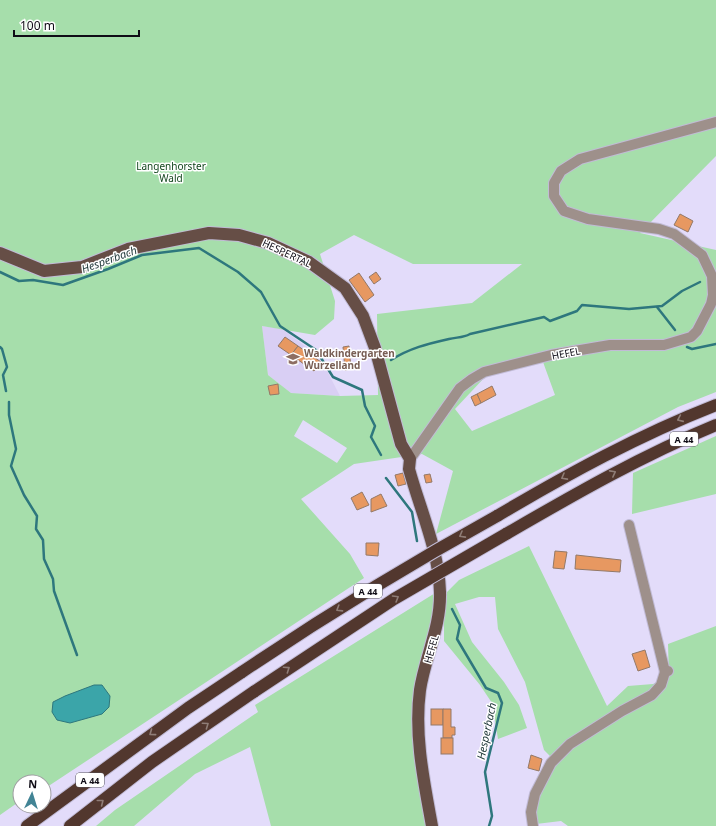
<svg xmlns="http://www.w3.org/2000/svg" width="716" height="826" viewBox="0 0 716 826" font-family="'Noto Sans',sans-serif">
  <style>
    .built { fill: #d9cff4 }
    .green { fill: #a6deab; fill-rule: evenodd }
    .water { fill: #3ba5a9; stroke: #2e777d }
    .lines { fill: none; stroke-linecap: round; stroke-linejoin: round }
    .stream { stroke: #2e777d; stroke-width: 2.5 }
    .building { fill: #e79861; stroke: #937968 }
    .minor-casing { stroke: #c1bbd6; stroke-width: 12 }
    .major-casing { stroke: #c1bbd6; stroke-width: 14 }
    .highway-casing { stroke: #c1bbd6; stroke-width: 14 }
    .minor { stroke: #9e908b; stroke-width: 10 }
    .major { stroke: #664e46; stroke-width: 12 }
    .highway { stroke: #52372e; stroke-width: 12 }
    .highway-bridge-casing { stroke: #c1bbd6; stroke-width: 14; stroke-linecap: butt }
    .highway-bridge { stroke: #52372e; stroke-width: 12 }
    .oneway { stroke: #8f7d77 }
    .labels { text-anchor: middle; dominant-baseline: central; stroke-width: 3; stroke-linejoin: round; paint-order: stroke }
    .shield { fill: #fff; stroke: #57555c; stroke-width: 1 }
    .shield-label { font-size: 9px; font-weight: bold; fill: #0f0c16 }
    .park-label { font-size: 10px; fill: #10451b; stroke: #fff }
    .street-label { font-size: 10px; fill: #0f0c16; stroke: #fff }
    .education-label { font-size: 10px; font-weight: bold; fill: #785e54; stroke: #fff; text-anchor: start }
    .water-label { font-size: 11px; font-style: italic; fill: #253d3e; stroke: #fff }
  </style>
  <rect width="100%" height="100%" fill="#e3dcfa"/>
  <polygon class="built" points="262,326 282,329 316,354 323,363 340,396 291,393 268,375"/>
  <g class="green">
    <path d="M0 0H716V156L640 233 716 250V392L678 407 436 534 453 471 422 454 354 464 301 499 350 554 364 578 44 789V782H20V801L0 815ZM354 235 413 264H522L472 303 377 314 378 395 340 396 291 393 268 375 262 326 315 335 334 319 335 301 320 254ZM543 362 555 395 472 431 455 409 485 377ZM303 420 347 448 337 463 294 436Z"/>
    <polygon points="716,436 716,494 632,514 633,473"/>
    <polygon points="529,546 607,706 628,686 653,684 669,677 668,644 716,626 716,826 568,826 561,821 536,824 536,800 555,761 544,750 525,682 498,629 495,597 479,597 455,604 472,642 504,682 519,705 527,728 498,739 492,703 480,685 444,641 444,595 459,580"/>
    <polygon points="440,590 420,692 432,826 271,826 250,747 195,774 134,826 96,826 115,810 258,712 255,705"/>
  </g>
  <polygon class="water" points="94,685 102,685 110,696 109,707 102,714 70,723 57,720 52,712 53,702 65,696"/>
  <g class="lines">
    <g class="stream">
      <polyline points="0,272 19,281 33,280 63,285 108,269 142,255 199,248 238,272 261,292 280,326 316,350 333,377 362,390 365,406 375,426 371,437 381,455"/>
      <polyline points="657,307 675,330"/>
      <polyline points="0,347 2,349 7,367 3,375 6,391"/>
      <polyline points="687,347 692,349 716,344"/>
      <path d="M391 360C410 348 427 344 449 339 457 337 463 338 470 334L544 317 550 321 577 311 582 305 629 309 662 306 682 291 700 282"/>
      <polyline points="9,402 9,415 16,449 11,466 24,495 37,516 36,529 43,540 44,559 53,579 54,591 77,655"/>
      <polyline points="386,478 412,512 417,541"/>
      <polyline points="452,609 460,625 457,639 486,688 498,693 502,703 485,772 492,816 489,826"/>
    </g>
  </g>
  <g class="building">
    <polygon points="680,214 693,221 688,232 674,225"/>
    <polygon points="376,272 381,279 374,284 369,277"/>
    <polygon points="359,273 374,295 365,302 349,280"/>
    <polygon points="285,337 298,346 291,355 278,346"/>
    <polygon points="298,346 321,362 314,371 291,355"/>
    <polygon points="349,346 351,369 345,370 343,347"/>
    <polygon points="278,384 279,394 270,395 268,386"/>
    <polygon points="492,386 496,395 481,403 477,394"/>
    <polygon points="477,394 481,403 475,406 471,397"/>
    <polygon points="403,473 406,484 398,486 395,475"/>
    <polygon points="430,474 432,482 426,483 424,475"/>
    <polygon points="362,492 369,505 357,510 351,498"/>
    <polygon points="381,494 387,506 371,512 371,499"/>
    <polygon points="366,543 379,543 378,556 366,555"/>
    <polygon points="555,551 567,552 564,569 553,568"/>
    <polygon points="576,555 621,560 620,572 575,569"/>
    <polygon points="645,650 650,667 638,671 632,654"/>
    <rect x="431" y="709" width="12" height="16"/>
    <polygon points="443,709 451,709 451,727 455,727 455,735 452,735 452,738 443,738"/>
    <rect x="441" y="738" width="12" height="16"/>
    <polygon points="531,755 542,759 539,771 528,768"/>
  </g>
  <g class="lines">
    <g class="minor-casing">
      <g id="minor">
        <polyline points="410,459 460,388 472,379 484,372 551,355 610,345 664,345 691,337 697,331 711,304 713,295 712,276 702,255 674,234 659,229 588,219 564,211 554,196 554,183 561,171 580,159 716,122"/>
        <polyline points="629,525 665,672"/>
        <polyline points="533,826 531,812 535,794 551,763 570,744 622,711 652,695 661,685 665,672 668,671"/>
      </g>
    </g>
    <g class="major-casing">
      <path id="major" d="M0 253 44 271 82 267 128 249 209 233 239 235 268 243 309 262 345 288 363 316 375 348 401 444 410 459 409 469C420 509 439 551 440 592 441 627 425 657 420 690 414 735 424 782 432 826"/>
    </g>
    <g class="highway-casing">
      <g id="highway">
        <path d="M497 516C568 474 639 435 716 405"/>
        <path d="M506 534C575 494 643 455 716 425"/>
        <polyline points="27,826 188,708 242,672"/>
        <polyline points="70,826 152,762 255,691"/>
      </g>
    </g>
    <use href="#minor" class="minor"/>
    <use href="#major" class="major"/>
    <use href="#highway" class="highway"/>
    <g class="highway-bridge-casing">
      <g id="highway-bridge">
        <path d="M242 672C325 616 410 564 497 516"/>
        <polyline points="255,691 394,599 506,534"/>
      </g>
    </g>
    <use href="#highway-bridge" class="highway-bridge"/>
  </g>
  <defs><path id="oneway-chevron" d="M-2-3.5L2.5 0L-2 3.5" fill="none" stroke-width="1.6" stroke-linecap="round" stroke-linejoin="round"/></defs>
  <g class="oneway">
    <use href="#oneway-chevron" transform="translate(680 419) rotate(156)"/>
    <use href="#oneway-chevron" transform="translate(613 473) rotate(-28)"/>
    <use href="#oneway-chevron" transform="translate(564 477) rotate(151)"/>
    <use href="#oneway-chevron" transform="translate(462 535) rotate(151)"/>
    <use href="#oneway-chevron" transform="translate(396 598) rotate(-31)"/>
    <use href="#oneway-chevron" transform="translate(339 609) rotate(148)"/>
    <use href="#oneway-chevron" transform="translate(287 669) rotate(-34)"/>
    <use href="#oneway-chevron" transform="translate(206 725) rotate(-35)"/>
    <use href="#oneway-chevron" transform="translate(152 733) rotate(144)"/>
    <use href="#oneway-chevron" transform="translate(101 802) rotate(-38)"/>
  </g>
  <defs>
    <g id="school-bare" transform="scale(1.08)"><path d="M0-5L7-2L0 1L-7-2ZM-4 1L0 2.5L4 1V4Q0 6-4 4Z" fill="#8d6e63" stroke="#fff" stroke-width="2.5" paint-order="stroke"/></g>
  </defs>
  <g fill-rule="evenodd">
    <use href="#school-bare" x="293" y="359"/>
  </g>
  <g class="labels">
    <g class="shield">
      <rect x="670" y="432" width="28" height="14" rx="3"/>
      <rect x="354" y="584" width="28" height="14" rx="3"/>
      <rect x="76" y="773" width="28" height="14" rx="3"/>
    </g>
    <g class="shield-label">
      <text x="684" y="439">A 44</text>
      <text x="368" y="591">A 44</text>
      <text x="90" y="780">A 44</text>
    </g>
    <g class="park-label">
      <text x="171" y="166">Langenhorster<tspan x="171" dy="12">Wald</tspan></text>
    </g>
    <g class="street-label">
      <text transform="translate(287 253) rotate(25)">HESPERTAL</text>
      <text transform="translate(566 353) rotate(-11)">HEFEL</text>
      <text transform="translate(431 649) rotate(-74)">HEFEL</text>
    </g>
    <g class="education-label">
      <text x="304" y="353">Waldkindergarten<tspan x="304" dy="12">Wurzelland</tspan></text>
    </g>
    <g class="water-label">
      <text transform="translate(109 259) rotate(-20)">Hesperbach</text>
      <text transform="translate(486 731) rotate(-78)">Hesperbach</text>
    </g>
  </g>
  <g transform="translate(32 794) rotate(4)"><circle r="19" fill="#ffffff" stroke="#9f9ea2"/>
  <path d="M0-3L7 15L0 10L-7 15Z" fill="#428495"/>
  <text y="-6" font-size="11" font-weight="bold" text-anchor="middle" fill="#0f0c16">N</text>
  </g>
  <path d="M14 30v6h125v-6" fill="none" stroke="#0f0c16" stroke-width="2"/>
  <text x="20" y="30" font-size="12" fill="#0f0c16" stroke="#ffffff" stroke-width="3" paint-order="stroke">100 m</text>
</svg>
